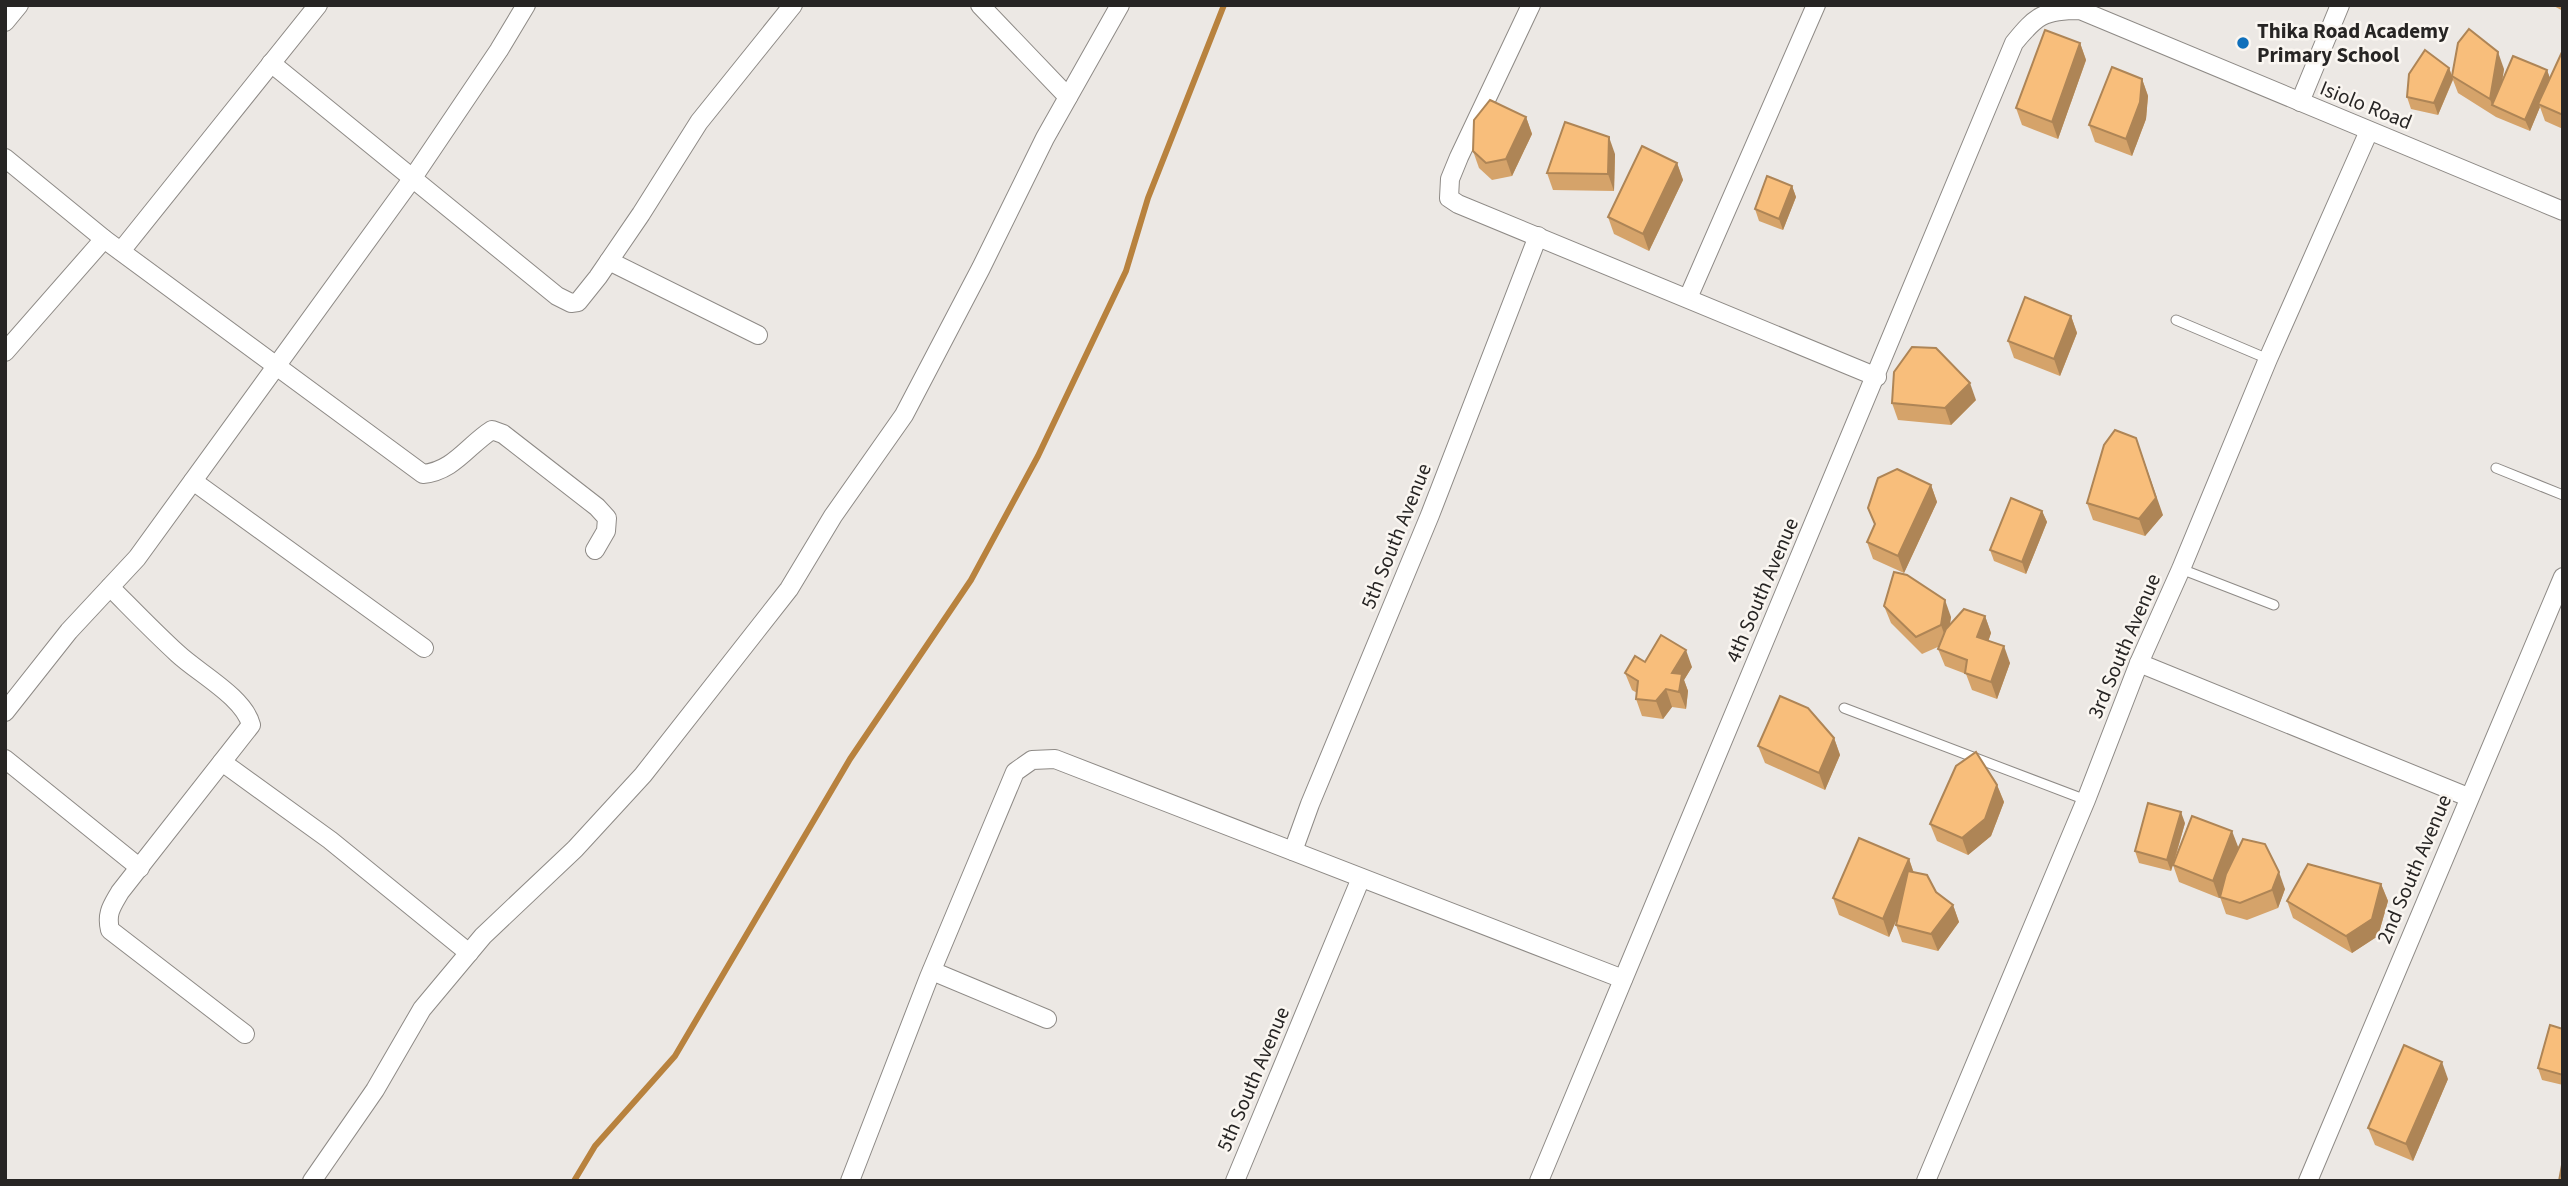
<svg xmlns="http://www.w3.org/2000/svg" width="2568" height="1186" viewBox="0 0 2568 1186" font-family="'Source Sans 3',sans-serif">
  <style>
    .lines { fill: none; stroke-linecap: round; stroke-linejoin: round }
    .stream { stroke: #b8823e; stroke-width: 6 }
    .lane-casing { stroke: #8e8a86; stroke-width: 11 }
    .street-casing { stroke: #8e8a86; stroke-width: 20 }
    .lane { stroke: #fff; stroke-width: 9 }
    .street { stroke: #fff; stroke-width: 18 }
    .wall { fill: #d5a36a }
    .shaded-wall { fill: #ae8556 }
    .building { fill: #f8be7b; stroke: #ae8556; stroke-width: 2 }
    .poi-dot { fill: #0f6fbb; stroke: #faf6f1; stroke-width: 2.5 }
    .labels { text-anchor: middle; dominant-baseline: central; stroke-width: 5; stroke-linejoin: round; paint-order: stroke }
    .poi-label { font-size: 21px; font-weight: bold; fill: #272524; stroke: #faf6f1; text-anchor: start }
    .street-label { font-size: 21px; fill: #272524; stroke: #faf6f1 }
  </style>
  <rect width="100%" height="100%" fill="#ece8e4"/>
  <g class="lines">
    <polyline class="stream" points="574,1181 595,1146 675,1056 850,759 971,580 1038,456 1126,271 1148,198 1224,5"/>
    <g class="lane-casing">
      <g id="lane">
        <polyline points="2176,320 2268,359"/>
        <polyline points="2496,468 2563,495"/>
        <polyline points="2181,569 2274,605"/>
        <polyline points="1844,708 2086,800"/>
      </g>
    </g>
    <g class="street-casing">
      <g id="street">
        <polyline points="980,5 1068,97"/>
        <polyline points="1531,5 1459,157 1450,179 1449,198 1458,204 1877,377"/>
        <polyline points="5,22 19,5"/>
        <polyline points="271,63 557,296 571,303 578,302 598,277 641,214 699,122 793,5"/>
        <polyline points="2300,102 2340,5"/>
        <path d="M5 158 104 239 423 474C454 471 468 445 492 430L503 434 597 507 607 518 606 531 595 550"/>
        <polyline points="121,251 318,5"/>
        <polyline points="609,261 758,335"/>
        <polyline points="1688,298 1816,5"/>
        <polyline points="5,352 104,239"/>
        <polyline points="193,481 424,648"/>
        <path d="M110 587C132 609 154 632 177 653 198 673 244 697 251 725L120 892C112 906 106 913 110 930L245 1034"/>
        <polyline points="2139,663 2468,797"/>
        <polyline points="5,712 69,631 137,558 412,179 499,50 526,5"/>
        <polyline points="5,759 140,868"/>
        <polyline points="222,762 330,840 469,953"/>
        <polyline points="1293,851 1310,804 1430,515 1538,236"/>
        <polyline points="932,971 1047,1019"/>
        <polyline points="312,1181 375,1090 422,1009 483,936 575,849 643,775 789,589 833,516 904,415 981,268 1045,138 1120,5"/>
        <polyline points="850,1181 929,977 1015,772 1032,760 1055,759 1623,979"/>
        <polyline points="1235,1181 1361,878"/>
        <path d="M1539 1181 2014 43C2036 16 2043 10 2080 10L2563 211"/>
        <polyline points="1926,1181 2086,800 2139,663 2181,569 2268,359 2369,131"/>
        <polyline points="2308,1181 2563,577"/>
      </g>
    </g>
    <use href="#lane" class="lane"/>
    <use href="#street" class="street"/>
  </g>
  <g class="wall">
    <polygon points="2552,5 2563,5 2563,11"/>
    <polygon points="2080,43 2086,60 2058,139 2022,125 2016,108"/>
    <polygon points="2563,53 2563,129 2545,121 2540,107 2530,131 2496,117 2458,93 2453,80 2438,115 2411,109 2407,97 2449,68 2452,76 2504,69 2502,82 2547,70 2550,79"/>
    <polygon points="2142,79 2148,96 2146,119 2132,156 2095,142 2089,125"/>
    <polygon points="1526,117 1532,134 1512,176 1492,180 1479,168 1473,151"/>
    <polygon points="1615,154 1614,191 1553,190 1547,173"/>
    <polygon points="1677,163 1683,180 1649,251 1614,234 1608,217"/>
    <polygon points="1792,186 1796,197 1783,230 1759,221 1755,209"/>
    <polygon points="2071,316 2077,333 2060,376 2014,358 2008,341"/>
    <polygon points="1976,400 1951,425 1898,420 1892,403"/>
    <polygon points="1931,485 1937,502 1904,573 1873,559 1867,542 1875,525 1868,508"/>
    <polygon points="2087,503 2163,515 2145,536 2093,520"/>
    <polygon points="2042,511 2047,522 2026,574 1994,561 1990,550"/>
    <polygon points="1884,606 1951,617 1950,625 1985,616 1991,633 1988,641 2010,663 1997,699 1972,690 1966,674 1945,666 1938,649 1940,646 1922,654 1891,623"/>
    <polygon points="1645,662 1692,667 1684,680 1688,691 1686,709 1672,707 1663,719 1642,716 1636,699 1637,693 1632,690 1625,673"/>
    <polygon points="1834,738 1840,755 1825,790 1765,763 1758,746"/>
    <polygon points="1997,785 2004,802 1991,836 1968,855 1937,841 1930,824"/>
    <polygon points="2185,823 2174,863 2239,848 2285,889 2278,908 2247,920 2226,914 2220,897 2221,894 2219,898 2179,882 2173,865 2171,871 2139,863 2135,851"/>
    <polygon points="1909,859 1914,873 1936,892 1953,905 1959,922 1938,951 1902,942 1896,925 1897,919 1889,937 1839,915 1833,898"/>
    <polygon points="2381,884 2388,901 2378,936 2352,953 2293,918 2287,901"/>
    <polygon points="2563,1029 2563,1085 2542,1080 2538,1068"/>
    <polygon points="2448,1079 2413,1161 2375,1145 2368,1128"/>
  </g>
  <g class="shaded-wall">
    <polygon points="2080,43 2086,60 2058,139 2052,122"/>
    <polygon points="2498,52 2504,69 2498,107 2492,105 2490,99"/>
    <polygon points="2449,68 2453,79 2438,115 2434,103"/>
    <polygon points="2547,70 2551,81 2538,104 2540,107 2530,131 2525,120"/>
    <polygon points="2142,79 2148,96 2146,119 2132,156 2126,139"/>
    <polygon points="1526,117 1532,134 1512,176 1506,159"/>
    <polygon points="1609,137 1615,154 1614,191 1608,174"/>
    <polygon points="1677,163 1683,180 1649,251 1643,234"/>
    <polygon points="1792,186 1796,197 1783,230 1779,219"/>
    <polygon points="2071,316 2077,333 2060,376 2054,359"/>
    <polygon points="1970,383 1976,400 1951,425 1945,408"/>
    <polygon points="2142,455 2163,515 2145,536 2139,519"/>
    <polygon points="1931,485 1937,502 1904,573 1898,556"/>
    <polygon points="2042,511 2047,522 2026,574 2022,562"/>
    <polygon points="1945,600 1951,617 1947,642 1941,625"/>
    <polygon points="1985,616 1991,633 1984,654 1977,637"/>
    <polygon points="2004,646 2010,663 1997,699 1991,682"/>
    <polygon points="1686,650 1692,667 1684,680 1688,691 1686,709 1672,673"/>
    <polygon points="1666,689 1672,707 1663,719 1656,701"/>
    <polygon points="1834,738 1840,755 1825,790 1819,773"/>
    <polygon points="1997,785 2004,802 1991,836 1968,855 1962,838"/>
    <polygon points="2181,812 2185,823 2171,871 2167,860"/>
    <polygon points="2232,831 2239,849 2219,898 2213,881"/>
    <polygon points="1909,859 1915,877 1889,937 1883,919"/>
    <polygon points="2279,872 2285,889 2278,908 2272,890"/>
    <polygon points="2381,884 2388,901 2378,936 2352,953 2346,936"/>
    <polygon points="1953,905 1959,922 1938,951 1931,934"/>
    <polygon points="2442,1062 2448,1079 2413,1161 2406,1144"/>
  </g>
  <g class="building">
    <polygon points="2469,29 2498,52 2490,99 2452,76 2458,43"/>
    <polygon points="2045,30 2080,43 2052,122 2016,108"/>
    <polygon points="2425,50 2449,68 2434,103 2407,97 2409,74"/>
    <polygon points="2562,52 2563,53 2563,115 2538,104"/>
    <polygon points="2513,56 2547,70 2525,120 2492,105"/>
    <polygon points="2112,67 2142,79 2140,102 2126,139 2089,125"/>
    <polygon points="1490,100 1526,117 1506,159 1486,163 1473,151 1474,120"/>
    <polygon points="1565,122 1609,137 1608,174 1547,173"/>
    <polygon points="1642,146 1677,163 1643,234 1608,217"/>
    <polygon points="1767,176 1792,186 1779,219 1755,209"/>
    <polygon points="2025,297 2071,316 2054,359 2008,341"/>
    <polygon points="1912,347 1936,348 1970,383 1945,408 1892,403 1894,372"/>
    <polygon points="2115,430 2136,438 2156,498 2139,519 2087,503 2104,445"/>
    <polygon points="1897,469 1931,485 1898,556 1867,542 1875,524 1868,508 1878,478"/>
    <polygon points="2011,498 2042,511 2022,562 1990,550"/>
    <polygon points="1894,572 1907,575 1945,600 1941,625 1916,637 1884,606"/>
    <polygon points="1964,609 1985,616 1977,637 2004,646 1991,682 1965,673 1967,660 1938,649 1946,629"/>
    <polygon points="1661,635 1686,650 1672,673 1682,674 1679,692 1666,689 1656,701 1636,699 1638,681 1625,673 1635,656 1645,662"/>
    <polygon points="1780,696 1808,708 1834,738 1819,773 1758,746"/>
    <polygon points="1976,752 1997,785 1985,819 1962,838 1930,824 1956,766"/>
    <polygon points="2148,803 2181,812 2167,860 2135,851"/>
    <polygon points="2192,816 2232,831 2213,881 2173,865"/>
    <polygon points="1859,838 1909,859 1883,919 1833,898"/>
    <polygon points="2243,839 2265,844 2279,872 2272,890 2240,903 2220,897 2226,874"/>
    <polygon points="2308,864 2381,884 2372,919 2346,936 2287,901"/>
    <polygon points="1908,871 1927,875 1936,892 1953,905 1931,934 1896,925"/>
    <polygon points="2550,1025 2563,1029 2563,1075 2538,1068"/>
    <polygon points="2404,1045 2442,1062 2406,1144 2368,1128"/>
    <polygon points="2562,1165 2563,1181 2559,1181"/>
  </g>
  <circle class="poi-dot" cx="2243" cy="43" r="7"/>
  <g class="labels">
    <g class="poi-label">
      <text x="2257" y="31">Thika Road Academy<tspan x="2257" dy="24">Primary School</tspan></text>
    </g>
    <g class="street-label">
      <text transform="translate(2366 105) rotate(22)">Isiolo Road</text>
      <text transform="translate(1396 536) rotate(-68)">5th South Avenue</text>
      <text transform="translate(1762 590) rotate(-67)">4th South Avenue</text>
      <text transform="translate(2124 646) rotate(-67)">3rd South Avenue</text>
      <text transform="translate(2414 869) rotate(-67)">2nd South Avenue</text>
      <text transform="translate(1253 1079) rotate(-67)">5th South Avenue</text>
    </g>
  </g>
  <rect width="2568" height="1186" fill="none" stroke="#272524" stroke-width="14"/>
</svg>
